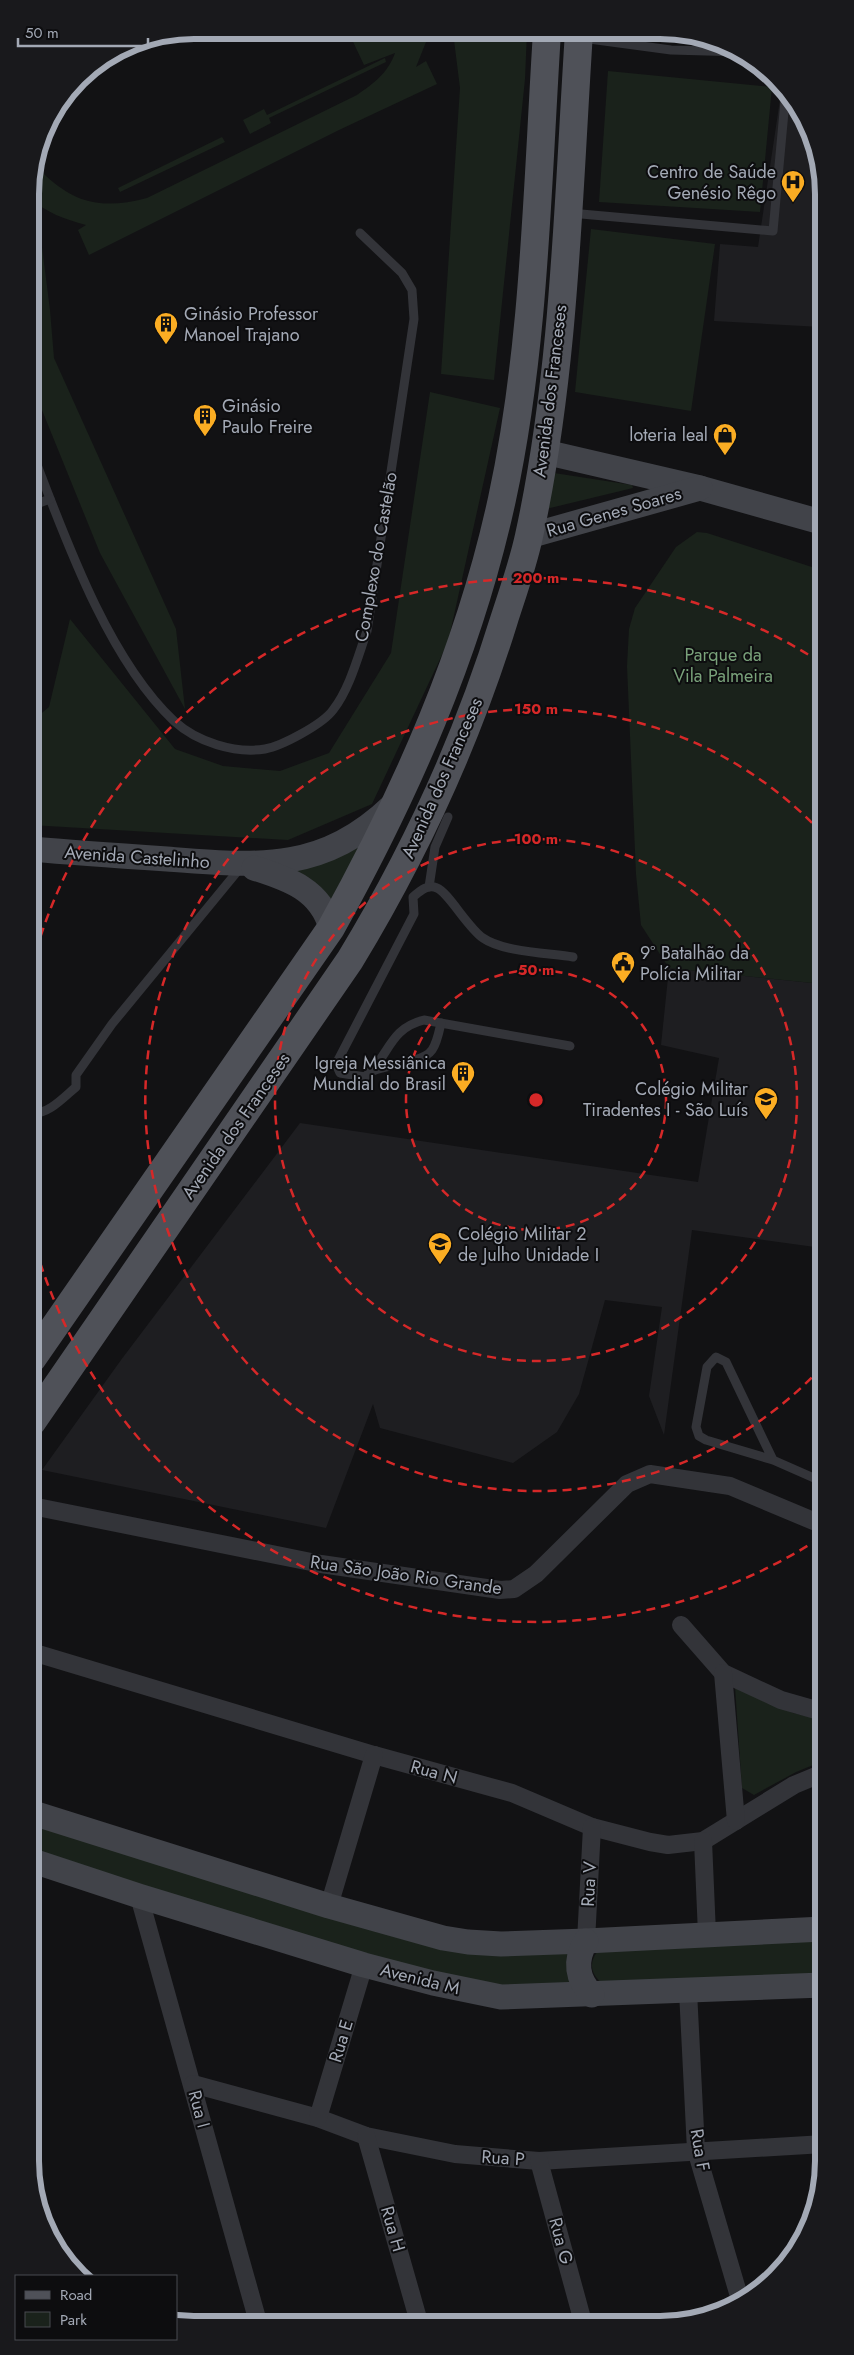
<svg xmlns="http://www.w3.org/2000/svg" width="854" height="2355" viewBox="0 0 854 2355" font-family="Jost,sans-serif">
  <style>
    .built { fill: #1e1e21 }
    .green { fill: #1a221b }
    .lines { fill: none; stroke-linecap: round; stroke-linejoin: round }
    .lane { stroke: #333439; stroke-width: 9 }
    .street { stroke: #333439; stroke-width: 18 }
    .secondary { stroke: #414349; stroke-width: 25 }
    .primary { stroke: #4f5158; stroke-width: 28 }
    .ring { fill: none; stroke: #d62828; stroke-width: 2.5; stroke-dasharray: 9 6 }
    .labels { text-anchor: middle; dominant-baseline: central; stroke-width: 4; stroke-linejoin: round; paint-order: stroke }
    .poi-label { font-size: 18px; fill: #a3a9b5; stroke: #0d0d0f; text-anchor: end }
    .street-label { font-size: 18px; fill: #a3a9b5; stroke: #0d0d0f }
    .park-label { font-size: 18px; fill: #79a17a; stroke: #0d0d0f }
    .rim { fill: none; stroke: #a3a9b5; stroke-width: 6 }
    .centre { fill: #d62828; stroke: #0d0d0f; stroke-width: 2.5 }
    .ring-label { font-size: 15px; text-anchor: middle; font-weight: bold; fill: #d62828; stroke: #0d0d0f; stroke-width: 4; stroke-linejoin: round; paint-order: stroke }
  </style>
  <rect width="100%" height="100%" fill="#121214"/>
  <g class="built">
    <polygon points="782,86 802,112 821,162 821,327 714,321 720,244 758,247"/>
    <polygon points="669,968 822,984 822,1248 692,1230 664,1435 649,1396 662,1307 605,1300 579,1394 557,1432 513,1463 380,1428 373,1404 326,1528 42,1470 121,1360 300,1123 698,1182 719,1058 661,1045"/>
  </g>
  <g class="green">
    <path d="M348 31 430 32 416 67 426 61 437 84 339 130 89 255 78 230 86 225C64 219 47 213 30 198V183L35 165C70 202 98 211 147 198L357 95C374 83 388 73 395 53L364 65Z"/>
    <polygon points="453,32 527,32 525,79 494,380 441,374 460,88"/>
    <polygon points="385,58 386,62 269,118 271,123 250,134 243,120 264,109 267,115"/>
    <polygon points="608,71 772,87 760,212 599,202"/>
    <polygon points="222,137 225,142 120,192 118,188"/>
    <polygon points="30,224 41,239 50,310 54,358 176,629 185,709 100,553 31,383"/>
    <polygon points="591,229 715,244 691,411 575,392"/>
    <polygon points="430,392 500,408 448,642 372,804 288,840 31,825 31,722 49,707 70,619 175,749 223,766 280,771 329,753 391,653"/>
    <polygon points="554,473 632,485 633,488 546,509"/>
    <polygon points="697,532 707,533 821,570 822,984 669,968 641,925 636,874 627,666 629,629 635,608 676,547"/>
    <polygon points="362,845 331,899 286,866"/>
    <polygon points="735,1687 793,1713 823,1720 823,1761 796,1772 754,1795 742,1788"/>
    <polygon points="33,1822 431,1944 572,1953 574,1982 502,1990 462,1983 33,1853"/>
    <path d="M823 1939V1975L605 1986C593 1976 587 1966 597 1952Z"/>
  </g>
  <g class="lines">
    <g class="lane">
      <polyline points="582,38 671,50 742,52"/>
      <polyline points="570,213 773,231 785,101 794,102"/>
      <path d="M31 449C64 535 107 658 174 721 197 742 235 754 265 749 282 746 323 724 333 710 350 688 358 656 367 631L414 319 412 290 402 273 360 233"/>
      <polyline points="31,506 50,499"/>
      <polyline points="429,887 435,847 448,817"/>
      <path d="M570 1046 424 1020C388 1029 390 1056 365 1077L340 1073 336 1064 414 914 413 897C420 891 427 884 437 888 448 892 468 928 483 938 503 952 548 953 573 957"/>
      <path d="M373 1071C388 1064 423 1063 432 1050 437 1043 439 1032 441 1023"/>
      <path d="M32 1113C48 1115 64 1097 76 1087V1075L112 1024 241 867"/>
      <polyline points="773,1460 726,1362 716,1357 707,1367 696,1427 699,1436 706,1440 773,1460 823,1482"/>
    </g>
    <g class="street">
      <polyline points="32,1506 321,1564 500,1590 514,1589 536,1574 627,1484 650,1474 730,1486 823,1525"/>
      <polyline points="681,1625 723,1673 781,1700 823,1712"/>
      <polyline points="32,1652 374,1755 512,1793 592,1827 650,1842 668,1845 703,1841 794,1785 823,1773"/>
      <polyline points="723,1673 736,1821"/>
      <polyline points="703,1841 707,1934"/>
      <polyline points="139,1896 258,2322"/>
      <polyline points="329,1906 374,1755"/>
      <polyline points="586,1941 592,1827"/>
      <polyline points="688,1991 696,2150 741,2303"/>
      <polyline points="193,2084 318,2118 366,2136 455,2154 539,2161 824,2144"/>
      <polyline points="318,2118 364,1965"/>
      <polyline points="366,2136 419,2322"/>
      <polyline points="539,2161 583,2322"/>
    </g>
    <g class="secondary">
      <polyline points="545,452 700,488 821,522"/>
      <polyline points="529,536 700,488"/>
      <path d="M31 849C77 853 122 856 167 859 259 866 322 873 393 805"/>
      <path d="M254 868C289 879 321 890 331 928"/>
      <polyline points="33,1813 329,1906 443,1938 468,1942 501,1944 586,1941 823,1929"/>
      <polyline points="33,1861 139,1896 364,1965 433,1983 501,1997 823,1985"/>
      <path d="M586 1941C574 1961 577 1979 592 1995"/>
    </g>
    <g class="primary">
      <path d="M32 1359 331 928C406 793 469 651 502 499 535 346 537 188 547 32"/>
      <path d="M32 1422 350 960C415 853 467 740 504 620 513 592 523 564 529 536 565 371 568 200 579 32"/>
    </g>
  </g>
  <g class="ring">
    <circle cx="536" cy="1100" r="130"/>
    <circle cx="536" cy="1100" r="261"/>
    <path d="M822 1367A391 391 0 1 1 820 831"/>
    <path d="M820 1538A522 522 0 0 1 33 1239M32 965A522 522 0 0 1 820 662"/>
  </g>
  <defs>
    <g id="hospital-pin" transform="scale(1.25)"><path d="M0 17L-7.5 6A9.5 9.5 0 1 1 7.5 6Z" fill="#fbad23" stroke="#0d0d0f"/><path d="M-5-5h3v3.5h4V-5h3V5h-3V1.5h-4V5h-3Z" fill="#111"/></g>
    <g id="building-pin" transform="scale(1.25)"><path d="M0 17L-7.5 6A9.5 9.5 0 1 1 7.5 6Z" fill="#fbad23" stroke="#0d0d0f"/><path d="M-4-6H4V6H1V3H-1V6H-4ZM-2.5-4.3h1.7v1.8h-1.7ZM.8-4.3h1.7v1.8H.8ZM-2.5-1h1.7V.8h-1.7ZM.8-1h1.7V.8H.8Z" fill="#111"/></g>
    <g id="shop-pin" transform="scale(1.25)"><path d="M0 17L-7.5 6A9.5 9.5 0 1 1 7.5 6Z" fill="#fbad23" stroke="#0d0d0f"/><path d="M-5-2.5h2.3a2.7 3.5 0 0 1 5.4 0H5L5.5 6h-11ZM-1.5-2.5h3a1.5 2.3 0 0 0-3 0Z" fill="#111"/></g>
    <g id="civic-pin" transform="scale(1.25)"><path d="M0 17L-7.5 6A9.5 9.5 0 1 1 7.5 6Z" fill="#fbad23" stroke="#0d0d0f"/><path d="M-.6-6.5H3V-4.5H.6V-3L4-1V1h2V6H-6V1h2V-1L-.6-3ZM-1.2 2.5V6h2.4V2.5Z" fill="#111"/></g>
    <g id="school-pin" transform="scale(1.25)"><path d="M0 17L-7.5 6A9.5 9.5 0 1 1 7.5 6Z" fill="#fbad23" stroke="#0d0d0f"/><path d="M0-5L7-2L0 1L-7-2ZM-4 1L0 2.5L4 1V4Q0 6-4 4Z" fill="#111"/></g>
  </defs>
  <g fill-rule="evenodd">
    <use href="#hospital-pin" x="793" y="182"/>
    <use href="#building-pin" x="166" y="324"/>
    <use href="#building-pin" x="205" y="416"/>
    <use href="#shop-pin" x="725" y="435"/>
    <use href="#civic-pin" x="623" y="963"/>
    <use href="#building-pin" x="463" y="1073"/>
    <use href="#school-pin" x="766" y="1099"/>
    <use href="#school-pin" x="440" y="1244"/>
  </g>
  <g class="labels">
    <g class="poi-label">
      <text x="776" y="172">Centro de Saúde<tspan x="776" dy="21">Genésio Rêgo</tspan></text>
      <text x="184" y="314" text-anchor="start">Ginásio Professor<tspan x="184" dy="21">Manoel Trajano</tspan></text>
      <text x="222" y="406" text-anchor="start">Ginásio<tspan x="222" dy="21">Paulo Freire</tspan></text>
      <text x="708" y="435">loteria leal</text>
      <text x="640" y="953" text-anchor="start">9º Batalhão da<tspan x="640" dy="21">Polícia Militar</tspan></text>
      <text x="446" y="1063">Igreja Messiânica<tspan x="446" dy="21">Mundial do Brasil</tspan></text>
      <text x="748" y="1089">Colégio Militar<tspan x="748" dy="21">Tiradentes I - São Luís</tspan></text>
      <text x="458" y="1234" text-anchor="start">Colégio Militar 2<tspan x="458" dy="21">de Julho Unidade I</tspan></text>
    </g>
    <g class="street-label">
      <text transform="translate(550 391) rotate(-83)">Avenida dos Franceses</text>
      <text transform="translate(614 512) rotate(-16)">Rua Genes Soares</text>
      <text transform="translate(376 557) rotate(-80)">Complexo do Castelão</text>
      <text transform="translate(442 778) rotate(-66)">Avenida dos Franceses</text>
      <text transform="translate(137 857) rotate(4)">Avenida Castelinho</text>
      <text transform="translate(236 1126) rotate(-55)">Avenida dos Franceses</text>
      <text transform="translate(406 1575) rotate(8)">Rua São João Rio Grande</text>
      <text transform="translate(434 1772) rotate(15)">Rua N</text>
      <text transform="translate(589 1884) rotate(-87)">Rua V</text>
      <text transform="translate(420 1979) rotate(14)">Avenida M</text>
      <text transform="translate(341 2041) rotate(-73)">Rua E</text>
      <text transform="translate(199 2109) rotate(75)">Rua I</text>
      <text transform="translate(700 2150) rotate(80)">Rua F</text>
      <text transform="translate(503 2158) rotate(4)">Rua P</text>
      <text transform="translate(393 2229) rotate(74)">Rua H</text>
      <text transform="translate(561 2241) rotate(75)">Rua G</text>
    </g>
    <g class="park-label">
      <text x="723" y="655">Parque da<tspan x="723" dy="21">Vila Palmeira</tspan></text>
    </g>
  </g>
  <path d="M0 0H854V2355H0ZM194 39H660A155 155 0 0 1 815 194V2161A155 155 0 0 1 660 2316H194A155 155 0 0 1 39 2161V194A155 155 0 0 1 194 39Z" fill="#19191c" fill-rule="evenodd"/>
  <path class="rim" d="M194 39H660A155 155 0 0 1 815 194V2161A155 155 0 0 1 660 2316H194A155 155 0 0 1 39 2161V194A155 155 0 0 1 194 39Z"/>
  <circle cx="536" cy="1100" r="8" class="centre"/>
  <g class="ring-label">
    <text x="536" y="583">200 m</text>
    <text x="536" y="714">150 m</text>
    <text x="536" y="844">100 m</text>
    <text x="536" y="975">50 m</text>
  </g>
  <rect x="15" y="2275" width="162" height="65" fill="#0d0d0f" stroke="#494b51"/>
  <rect x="25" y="2291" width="25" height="8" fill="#4f5158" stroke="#494b51"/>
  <text x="60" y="2300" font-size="15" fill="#a3a9b5">Road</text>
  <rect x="25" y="2312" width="25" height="15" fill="#1a221b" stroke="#494b51"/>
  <text x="60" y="2325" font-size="15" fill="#a3a9b5">Park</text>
  <path d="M18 38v8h130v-8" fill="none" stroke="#a3a9b5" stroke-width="2.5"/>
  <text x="25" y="38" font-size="15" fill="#a3a9b5" stroke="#0d0d0f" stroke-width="4" paint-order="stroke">50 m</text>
</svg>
